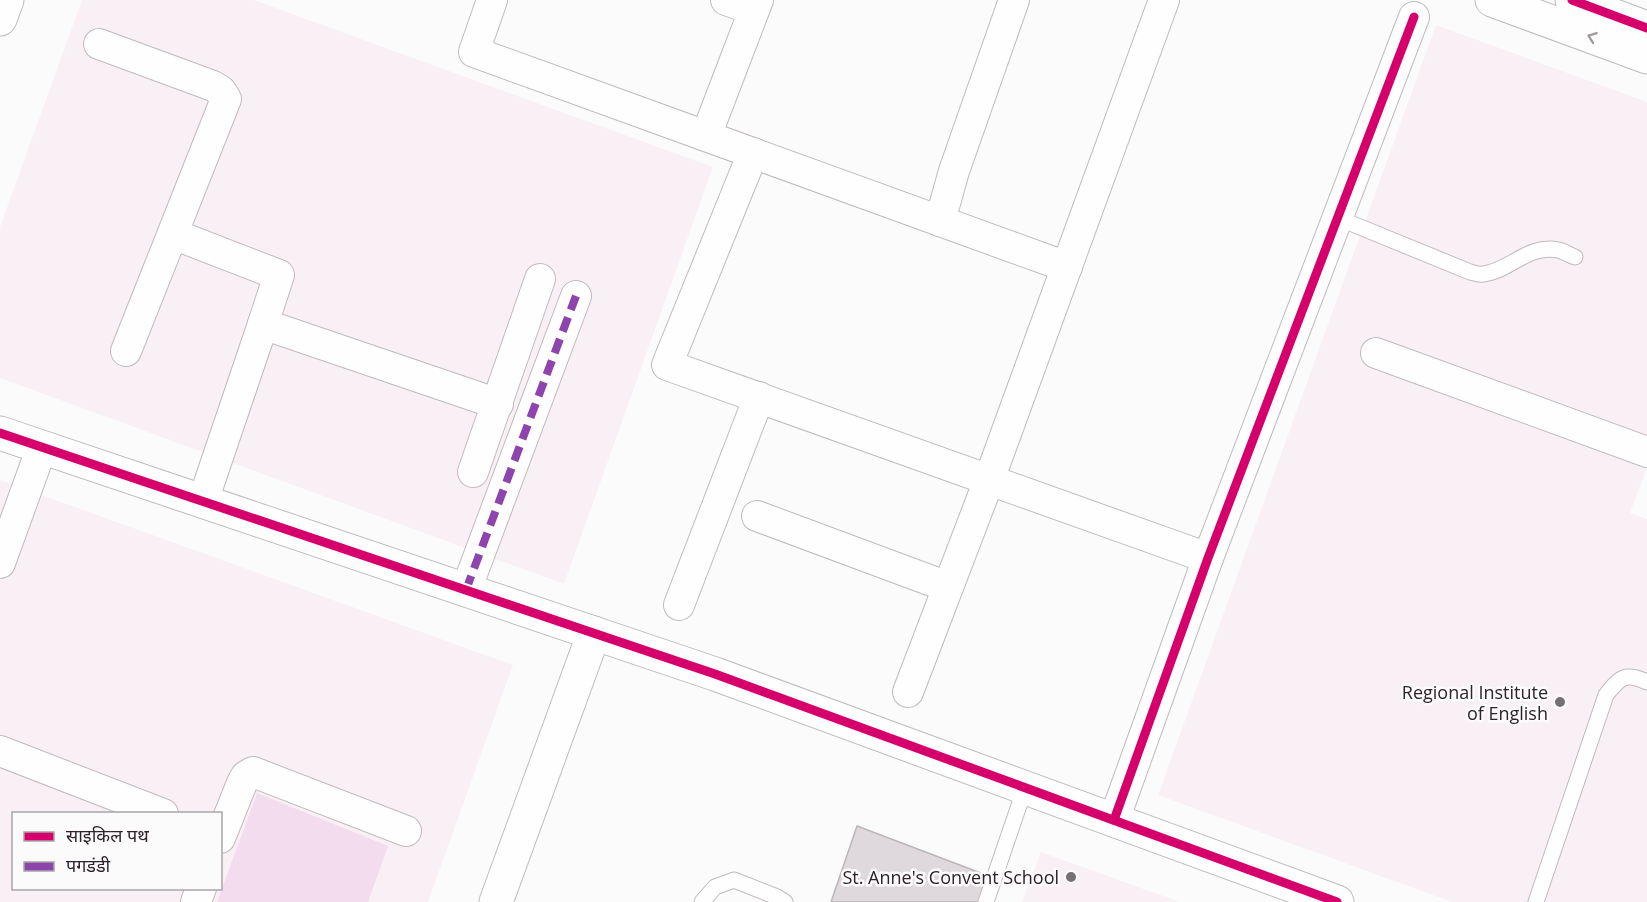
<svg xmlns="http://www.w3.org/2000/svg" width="1647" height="902" viewBox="0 0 1647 902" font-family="'Open Sans','Noto Sans Devanagari',sans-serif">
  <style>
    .built { fill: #f9f0f6; fill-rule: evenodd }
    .green { fill: #f3dced }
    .building { fill: #dfd9dd; stroke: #bbb6ba; stroke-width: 1.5 }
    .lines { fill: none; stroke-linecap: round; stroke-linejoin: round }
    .lane-casing { stroke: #c0babe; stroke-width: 17 }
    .street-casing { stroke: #c0babe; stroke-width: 32 }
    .secondary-casing { stroke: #c0babe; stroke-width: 35 }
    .lane { stroke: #fefefe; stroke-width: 15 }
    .street { stroke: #fefefe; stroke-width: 30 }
    .secondary { stroke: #fefefe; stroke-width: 33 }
    .quiet { stroke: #8e44ad; stroke-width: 8; stroke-dasharray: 15 8; stroke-linecap: butt }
    .cycleway-casing { stroke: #fbfbfb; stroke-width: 13 }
    .cycleway { stroke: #d6006c; stroke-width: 9 }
    .oneway { stroke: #a09b9f }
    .poi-dot { fill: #766f74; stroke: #fbfbfb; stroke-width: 2 }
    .labels { text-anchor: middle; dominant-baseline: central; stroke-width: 5; stroke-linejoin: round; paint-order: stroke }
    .poi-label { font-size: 18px; fill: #2e232b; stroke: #fbfbfb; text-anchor: end }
  </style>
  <rect width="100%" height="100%" fill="#fbfbfb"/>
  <g class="built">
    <polygon points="82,0 254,0 713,167 564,584 0,378 0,227"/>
    <polygon points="1436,25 1647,102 1647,467 1630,513 1647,519 1647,902 1452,902 1158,795"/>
    <path d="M0 480 513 665 428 902H0ZM14 814H220V888H14Z"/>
    <polygon points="1041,852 1180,902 1022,902"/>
  </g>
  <polygon class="green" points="257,793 388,846 368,902 217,902"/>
  <polygon class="building" points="857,826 994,878 984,902 831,902"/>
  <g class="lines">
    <g class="lane-casing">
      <g id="lane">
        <path d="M1338 218 1470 272C1474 273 1479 275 1484 274 1511 270 1528 244 1558 250 1564 251 1569 255 1575 257"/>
        <polyline points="702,902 715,887 734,880 777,897 785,902"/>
        <polyline points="986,902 1025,788"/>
        <path d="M1536 902 1606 695C1620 677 1625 672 1647 682"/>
      </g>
    </g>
    <g class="street-casing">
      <g id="street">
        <polyline points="492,0 474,52 1067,267"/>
        <polyline points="726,0 754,10"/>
        <polyline points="99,44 213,86 221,91 226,99 126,351"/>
        <polyline points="706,136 758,0"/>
        <polyline points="753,153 667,365 1208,558"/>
        <polyline points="940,221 954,171 1014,0"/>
        <polyline points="173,234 279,275 263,324"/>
        <polyline points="1376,353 1647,452"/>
        <polyline points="473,472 540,279"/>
        <polyline points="203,501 263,324 498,404"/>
        <polyline points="757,516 948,587"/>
        <polyline points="0,563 42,447"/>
        <polyline points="466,590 576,296"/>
        <polyline points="679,605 759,397"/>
        <polyline points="908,692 989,480 1164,0"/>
        <polyline points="0,751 163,814"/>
        <polyline points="1114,820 1208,558 1414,17"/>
        <polyline points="220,838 242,783 246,776 253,772 406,831"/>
        <polyline points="196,902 201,888"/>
      </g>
    </g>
    <g class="secondary-casing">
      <g id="secondary">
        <polyline points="1492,0 1647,57"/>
        <polyline points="1572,0 1647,28"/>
        <polyline points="0,19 7,0"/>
        <polyline points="0,433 715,674 1337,902"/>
        <polyline points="496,902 594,633"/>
      </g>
    </g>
    <use href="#lane" class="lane"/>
    <use href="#street" class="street"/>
    <use href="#secondary" class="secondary"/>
    <polyline class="quiet" points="466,590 576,296"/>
    <g class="cycleway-casing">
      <g id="cycleway">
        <polyline points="1572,0 1647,28"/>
        <polyline points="0,433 715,674 1337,902"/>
        <polyline points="1114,820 1208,558 1414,17"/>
      </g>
    </g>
    <use href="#cycleway" class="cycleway"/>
  </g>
  <defs><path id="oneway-chevron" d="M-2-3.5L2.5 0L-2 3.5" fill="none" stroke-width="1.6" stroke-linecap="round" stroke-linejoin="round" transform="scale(1.5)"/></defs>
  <use class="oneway" href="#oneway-chevron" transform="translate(1592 37) rotate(-160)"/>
  <g class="poi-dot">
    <circle cx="1560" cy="702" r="6"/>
    <circle cx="1071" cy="877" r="6"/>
  </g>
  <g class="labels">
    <g class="poi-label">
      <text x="1548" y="692">Regional Institute<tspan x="1548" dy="21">of English</tspan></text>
      <text x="1059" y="877">St. Anne's Convent School</text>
    </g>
  </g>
  <rect x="12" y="812" width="210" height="78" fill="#fbfbfb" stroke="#a9a5a8" stroke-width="1.5"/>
  <rect x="24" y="832" width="30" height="9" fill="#d6006c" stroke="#a9a5a8" stroke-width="1.5"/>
  <text x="66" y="842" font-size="18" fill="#2e232b">साइकिल पथ</text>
  <rect x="24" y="862" width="30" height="9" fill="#8e44ad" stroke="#a9a5a8" stroke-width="1.5"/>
  <text x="66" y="872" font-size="18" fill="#2e232b">पगडंडी</text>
</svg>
